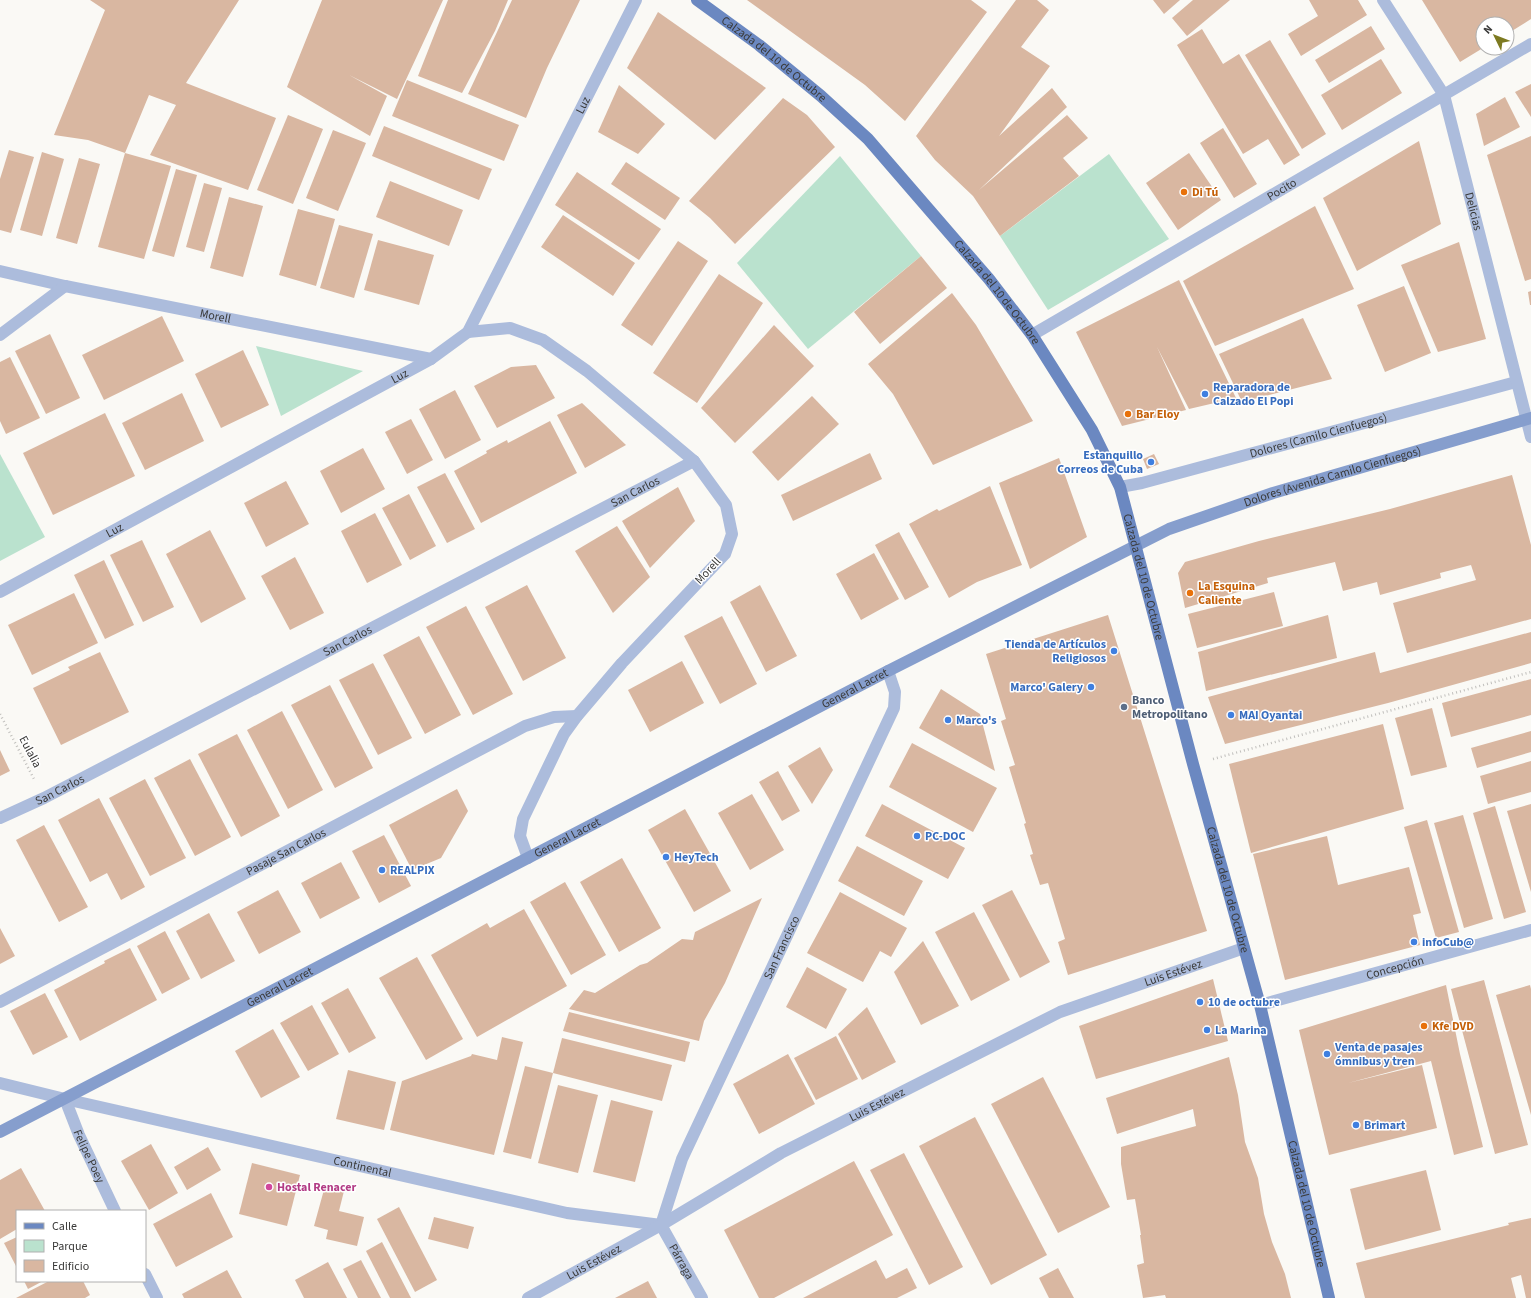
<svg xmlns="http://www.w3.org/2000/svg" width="1531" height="1298" viewBox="0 0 1531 1298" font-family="'Source Sans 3',sans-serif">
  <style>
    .green { fill: #bae2ce }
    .building { fill: #d9b7a1 }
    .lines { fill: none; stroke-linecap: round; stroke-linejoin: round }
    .path { stroke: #c0bfbc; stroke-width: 2.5; stroke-dasharray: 1 3; stroke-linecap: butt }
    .service { stroke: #acbcdc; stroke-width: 12 }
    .minor { stroke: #acbcdc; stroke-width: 12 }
    .tertiary { stroke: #acbcdc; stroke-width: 12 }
    .secondary { stroke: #869ecd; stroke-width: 12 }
    .primary { stroke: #6b88c1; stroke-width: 12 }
    .food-dot { fill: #e8710a; stroke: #fff; stroke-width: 1.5 }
    .shop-dot { fill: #3f7fe0; stroke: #fff; stroke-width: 1.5 }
    .service-dot { fill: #5c6f8a; stroke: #fff; stroke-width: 1.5 }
    .hotel-dot { fill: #d1479c; stroke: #fff; stroke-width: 1.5 }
    .labels { text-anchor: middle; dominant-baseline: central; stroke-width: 3; stroke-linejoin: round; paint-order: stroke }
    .street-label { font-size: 12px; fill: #3a3a39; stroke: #fff }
    .food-label { font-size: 12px; font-weight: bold; fill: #c56008; stroke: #fff; text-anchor: start }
    .shop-label { font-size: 12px; font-weight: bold; fill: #366cbe; stroke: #fff; text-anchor: start }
    .service-label { font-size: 12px; font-weight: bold; fill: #4e5e75; stroke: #fff; text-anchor: start }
    .hotel-label { font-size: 12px; font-weight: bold; fill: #b23c85; stroke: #fff; text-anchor: start }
  </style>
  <rect width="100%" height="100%" fill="#faf9f5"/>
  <g class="green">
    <polygon points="1109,154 1169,239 1048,310 1000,236"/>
    <polygon points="840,156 921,256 808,349 737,263"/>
    <polygon points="256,346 363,371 281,416"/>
    <polygon points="0,454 45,537 0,561"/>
  </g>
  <g class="building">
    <polygon points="90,0 239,0 186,83 276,118 248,190 150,155 176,105 149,95 125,153 88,140 54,135 105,10"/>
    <polygon points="322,0 443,0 397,99 349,75 387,96 370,136 287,87"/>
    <polygon points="448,0 508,0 495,31 462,93 418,76"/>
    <polygon points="512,0 580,0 547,68 526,118 468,94"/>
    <polygon points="747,0 971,0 987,12 905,121 865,85"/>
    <polygon points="1016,0 1037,0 1049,10 1021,47 1050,66 999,136 1052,88 1067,107 979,190 1067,115 1088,138 1063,158 1079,176 1000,236 973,196 935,160 916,136"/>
    <polygon points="1153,0 1180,0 1164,14"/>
    <polygon points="1193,0 1230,0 1187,36 1172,18"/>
    <polygon points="1309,0 1358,0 1367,15 1301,56 1288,34 1318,16"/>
    <polygon points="1422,0 1531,0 1531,19 1507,34 1507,24 1483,24 1483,48 1460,62"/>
    <polygon points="658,12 766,88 715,140 627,68"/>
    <polygon points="1371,26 1385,49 1329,83 1315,60"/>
    <polygon points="1202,29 1223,64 1239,54 1300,155 1284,165 1268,139 1243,154 1177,45"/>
    <polygon points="1270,40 1326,134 1302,149 1245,55"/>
    <polygon points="1381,59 1402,93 1342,130 1321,95"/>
    <polygon points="407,80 519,125 504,161 392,116"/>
    <polygon points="1531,84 1531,117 1515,92"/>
    <polygon points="619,85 665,124 638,154 598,132"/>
    <polygon points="1505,97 1520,127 1484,146 1476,114"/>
    <polygon points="783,98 807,115 835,147 735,244 710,218 689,201"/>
    <polygon points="288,115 323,129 293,204 257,190"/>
    <polygon points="384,126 492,169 479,200 372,156"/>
    <polygon points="1223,128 1257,184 1234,198 1200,143"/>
    <polygon points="333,130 366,143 338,211 306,198"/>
    <polygon points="1531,136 1531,279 1525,281 1487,155"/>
    <polygon points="1419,141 1441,224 1357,271 1323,198"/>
    <polygon points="9,150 34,157 11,233 0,230 0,179"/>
    <polygon points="42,152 64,159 42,236 20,230"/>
    <polygon points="125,153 171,166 144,259 98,247"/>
    <polygon points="1189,153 1221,200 1178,230 1146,183"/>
    <polygon points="79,158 100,164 77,244 56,238"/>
    <polygon points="626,162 680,198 665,220 611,184"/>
    <polygon points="176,169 197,175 174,257 152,251"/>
    <polygon points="577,172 661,229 639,260 555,205"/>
    <polygon points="390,181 463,210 449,246 376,217"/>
    <polygon points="204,183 222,188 204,252 186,247"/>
    <polygon points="229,197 263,206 243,277 210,268"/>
    <polygon points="1315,206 1354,289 1215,346 1183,281"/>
    <polygon points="298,209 335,219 316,286 279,275"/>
    <polygon points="563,215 635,263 613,296 541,247"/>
    <polygon points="339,225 373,234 354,298 320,288"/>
    <polygon points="378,240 434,255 419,305 364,290"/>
    <polygon points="678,241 708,261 652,346 621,325"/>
    <polygon points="1459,242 1486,339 1438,352 1401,265"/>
    <polygon points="921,256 947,288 880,344 854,312"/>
    <polygon points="719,274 763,303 697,403 653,373"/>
    <polygon points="1179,280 1236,398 1189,409 1157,347 1186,410 1122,426 1076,332"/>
    <polygon points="1404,286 1431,353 1385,372 1357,305"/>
    <polygon points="1531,291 1531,305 1530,305 1528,292"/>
    <polygon points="952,293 976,325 1033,421 933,465 893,394 868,364"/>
    <polygon points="162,316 184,361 104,400 82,355"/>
    <polygon points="1303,318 1332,379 1242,402 1219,354"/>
    <polygon points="774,325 814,366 735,443 701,408"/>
    <polygon points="50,334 80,398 46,414 15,351"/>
    <polygon points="243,350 269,405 221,428 195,374"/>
    <polygon points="10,357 40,418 6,434 0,421 0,362"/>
    <polygon points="536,365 555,398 497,428 474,386 511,367"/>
    <polygon points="455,390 481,440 445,459 419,409"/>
    <polygon points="182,393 204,441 145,470 122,423"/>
    <polygon points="812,396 839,424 778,481 752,452"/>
    <polygon points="582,403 626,445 585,468 557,415"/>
    <polygon points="105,413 135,476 53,515 23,453"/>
    <polygon points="411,419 433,460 407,474 385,432"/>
    <polygon points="550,421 577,473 481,523 454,471 487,453 486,451 507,440 508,443"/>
    <polygon points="363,448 385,489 341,513 320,471"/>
    <polygon points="870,453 882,479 793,521 781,495"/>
    <polygon points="1154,454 1159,464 1147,469 1143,459"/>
    <polygon points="1059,458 1087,537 1030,569 999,483"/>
    <polygon points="445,473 475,529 447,543 417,487"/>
    <polygon points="1512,475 1531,545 1531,619 1407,653 1393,603 1476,580 1471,565 1440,573 1441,578 1380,595 1377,582 1343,591 1335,562 1267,578 1268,583 1185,608 1178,573 1185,562 1259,541 1390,509"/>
    <polygon points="286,481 309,524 266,547 244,503"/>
    <polygon points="990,486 1022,565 977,582 949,598 909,524 937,509 939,511"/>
    <polygon points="678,487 695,521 650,568 622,521"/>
    <polygon points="409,494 436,546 410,560 382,508"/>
    <polygon points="375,513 402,565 367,583 341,531"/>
    <polygon points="617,526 650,577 613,613 575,551"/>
    <polygon points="210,530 246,599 201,623 166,554"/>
    <polygon points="899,532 929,587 905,600 875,545"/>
    <polygon points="142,540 174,607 143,622 110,555"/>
    <polygon points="874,553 899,599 861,620 836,574"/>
    <polygon points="295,557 324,613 290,630 261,576"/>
    <polygon points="104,560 134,625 105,639 74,575"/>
    <polygon points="527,585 566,658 523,681 485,607"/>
    <polygon points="760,585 797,656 766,672 730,602"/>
    <polygon points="1274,592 1283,626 1197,648 1188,614"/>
    <polygon points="74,593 98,643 32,675 8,625"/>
    <polygon points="466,606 513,694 473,715 426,627"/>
    <polygon points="1108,615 1207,931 1068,975 1058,942 1065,939 1048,883 1040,885 1030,855 1033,854 1024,824 1026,823 1009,767 1015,765 1001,721 1006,719 986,654"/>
    <polygon points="1328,615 1337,658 1206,691 1198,652"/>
    <polygon points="722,616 757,684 720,704 684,636"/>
    <polygon points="1531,632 1531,663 1388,703 1225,744 1208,697 1375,652 1380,673"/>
    <polygon points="419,636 461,715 425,734 383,655"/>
    <polygon points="100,652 129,712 61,745 33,688 70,670 68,667"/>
    <polygon points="682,661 704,703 650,732 628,690"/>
    <polygon points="373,663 412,738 378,755 339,680"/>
    <polygon points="1531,679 1531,715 1451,737 1442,703"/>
    <polygon points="330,685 373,768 335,788 291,705"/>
    <polygon points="941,689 980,714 995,771 919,728"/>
    <polygon points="1432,708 1447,767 1411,776 1395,718"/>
    <polygon points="282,711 323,790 288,809 247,730"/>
    <polygon points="1383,724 1404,809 1251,853 1229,764"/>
    <polygon points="1531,731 1531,752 1477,768 1471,748"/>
    <polygon points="237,734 280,816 241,837 198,754"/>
    <polygon points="912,743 997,788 973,832 889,787"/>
    <polygon points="820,747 833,770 812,804 788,766"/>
    <polygon points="0,750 10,771 0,776"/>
    <polygon points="190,759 231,837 195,856 154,778"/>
    <polygon points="1531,761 1531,792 1488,804 1480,776"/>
    <polygon points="778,771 800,811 782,821 759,782"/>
    <polygon points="145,779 186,858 150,876 109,798"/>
    <polygon points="457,789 468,811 441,858 412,870 389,825"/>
    <polygon points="752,794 784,850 750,870 718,813"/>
    <polygon points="99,798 145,887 121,900 107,873 90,882 58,820"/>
    <polygon points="882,804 965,848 948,879 865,836"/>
    <polygon points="1531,804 1531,892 1507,811"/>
    <polygon points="1495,806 1526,912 1504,919 1473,813"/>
    <polygon points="685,809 731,891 694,912 648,830"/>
    <polygon points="1463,815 1493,919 1464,928 1434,823"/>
    <polygon points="1427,820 1459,932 1436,938 1404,827"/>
    <polygon points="44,825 88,907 59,922 16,840"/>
    <polygon points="384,835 411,886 379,903 352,851"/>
    <polygon points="1327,836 1338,885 1409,867 1421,913 1413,915 1420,945 1285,980 1253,854"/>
    <polygon points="857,846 923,881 904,916 838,881"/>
    <polygon points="622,858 661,928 619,952 580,882"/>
    <polygon points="341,862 360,898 320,919 301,883"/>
    <polygon points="565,882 606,955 571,975 530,902"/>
    <polygon points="278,890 301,932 259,954 237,912"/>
    <polygon points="1012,890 1050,962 1020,978 982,905"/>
    <polygon points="840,892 907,928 891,957 880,951 863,982 807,953"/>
    <polygon points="762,898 725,983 704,1021 699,1041 569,1009 584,990 595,993 640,965 647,963 682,939 693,940 695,932"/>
    <polygon points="524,909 567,986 477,1037 431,955 487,923 490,928"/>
    <polygon points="974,912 1010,980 971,1001 935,932"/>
    <polygon points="209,913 235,961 201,979 176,931"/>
    <polygon points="0,928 15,956 0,964"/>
    <polygon points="165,931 190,979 162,994 137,946"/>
    <polygon points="923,941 959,1006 921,1025 894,972"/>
    <polygon points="130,948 157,1000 80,1041 54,990 105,963 104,961"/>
    <polygon points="417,957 463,1039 426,1060 379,978"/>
    <polygon points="807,967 847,989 826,1029 786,1007"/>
    <polygon points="1213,979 1228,1041 1096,1079 1079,1026"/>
    <polygon points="1484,980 1528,1145 1495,1154 1451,989"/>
    <polygon points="1446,985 1460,1054 1483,1147 1454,1155 1431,1061 1348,1083 1422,1065 1437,1128 1329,1155 1299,1030"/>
    <polygon points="1530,985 1531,989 1531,1115 1496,995"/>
    <polygon points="348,988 376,1038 349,1053 321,1003"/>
    <polygon points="45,993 68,1037 33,1055 10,1011"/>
    <polygon points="312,1005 339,1054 308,1071 280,1023"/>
    <polygon points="867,1007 896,1062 862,1080 838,1034"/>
    <polygon points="569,1012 690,1042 685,1062 563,1031"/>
    <polygon points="273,1029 300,1077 261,1098 235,1051"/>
    <polygon points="836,1036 858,1079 816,1100 794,1058"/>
    <polygon points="502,1037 523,1042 494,1155 390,1130 402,1081 471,1056 472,1054 497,1060"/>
    <polygon points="562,1038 672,1065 662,1101 553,1073"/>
    <polygon points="788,1054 815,1104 759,1134 733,1084"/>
    <polygon points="1229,1057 1238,1095 1245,1142 1258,1178 1264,1214 1272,1242 1285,1274 1291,1298 1166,1298 1165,1295 1143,1298 1137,1265 1144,1263 1140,1235 1141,1235 1135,1199 1127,1200 1121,1164 1121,1147 1196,1126 1193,1109 1117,1134 1106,1098"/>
    <polygon points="525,1066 553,1073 531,1159 503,1152"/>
    <polygon points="348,1070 396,1082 384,1130 336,1119"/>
    <polygon points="1043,1077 1110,1207 1058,1233 991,1104"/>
    <polygon points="558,1085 598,1095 578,1173 538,1163"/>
    <polygon points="611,1100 653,1111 635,1182 593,1172"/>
    <polygon points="975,1117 1047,1255 991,1285 919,1146"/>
    <polygon points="151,1144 178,1193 149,1210 121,1161"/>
    <polygon points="208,1147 221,1170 187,1190 174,1167"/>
    <polygon points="904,1153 963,1267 929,1285 870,1170"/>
    <polygon points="854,1161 893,1235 774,1298 759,1298 724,1230"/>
    <polygon points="252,1163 300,1175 287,1226 239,1214"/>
    <polygon points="21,1168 45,1211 17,1211 17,1229 0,1239 0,1180"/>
    <polygon points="1426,1170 1441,1230 1365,1250 1350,1189"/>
    <polygon points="325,1186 344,1191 339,1211 364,1217 357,1246 326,1239 328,1230 314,1226"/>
    <polygon points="211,1193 233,1237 176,1267 153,1224"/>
    <polygon points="399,1207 437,1280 415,1292 377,1219"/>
    <polygon points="434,1217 474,1227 468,1249 428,1239"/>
    <polygon points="1531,1218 1531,1298 1526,1298 1521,1275 1511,1278 1516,1298 1365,1298 1356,1263 1509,1225 1508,1223"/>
    <polygon points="17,1237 17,1268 4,1243"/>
    <polygon points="382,1242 411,1298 390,1298 366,1251"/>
    <polygon points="361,1260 381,1298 358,1298 343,1269"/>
    <polygon points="876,1260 886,1279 907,1268 917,1288 897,1298 803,1298"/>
    <polygon points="328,1262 347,1298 304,1298 295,1280"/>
    <polygon points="1058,1268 1074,1298 1049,1298 1039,1278"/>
    <polygon points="227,1270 242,1298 184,1298 182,1294"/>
    <polygon points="24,1281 43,1281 28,1289"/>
    <polygon points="49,1281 83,1281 90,1295 85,1298 16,1298"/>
    <polygon points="648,1281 657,1298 615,1298"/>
  </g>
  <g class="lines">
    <g class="path">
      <polyline points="0,714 34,779"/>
      <polyline points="1213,759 1531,672"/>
    </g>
    <g class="service">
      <path id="s1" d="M1120 487 1142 483 1516 382"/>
      <path id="s2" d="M0 1002 525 726 554 717 577 716"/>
    </g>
    <g class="minor">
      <path id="s3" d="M1383 0 1444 95 1531 437"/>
      <path id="s4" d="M0 271 65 286 431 359"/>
      <polyline points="468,332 510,328 543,340 587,371 694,461 726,505 732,534 725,554 622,663 577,716 564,734 523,819 520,836 528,858"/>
      <polyline points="0,335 65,286"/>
      <path id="s5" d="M0 592 431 359 468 332 636 0"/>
      <path id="s6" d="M0 818 44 798 694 461"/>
      <path id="s7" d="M0 1083 65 1099 567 1213 661 1225"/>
      <path id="s8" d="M65 1099 79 1135 115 1211"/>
      <path id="s9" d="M661 1225 682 1159 894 708 895 692 888 671"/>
      <path id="s10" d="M661 1225 702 1298"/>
      <polyline points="145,1274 157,1298"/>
      <path id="s11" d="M528 1298 661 1225 781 1153 1060 1012 1244 948"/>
    </g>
    <g class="tertiary">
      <path id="s12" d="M1032 335 1531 44"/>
      <path id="s13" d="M1260 1005 1531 930"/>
    </g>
    <path class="secondary" id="s14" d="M0 1132 888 671 1169 529 1273 493 1531 418"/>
    <path class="primary" id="s15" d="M697 0 759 45 821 96 868 139 989 279 1032 335 1092 430 1120 487 1193 764 1260 1005 1329 1298"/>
  </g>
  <g class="food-dot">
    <circle cx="1184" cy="192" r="4"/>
    <circle cx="1128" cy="414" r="4"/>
    <circle cx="1190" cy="593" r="4"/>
    <circle cx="1424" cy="1026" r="4"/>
  </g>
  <g class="shop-dot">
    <circle cx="1205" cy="394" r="4"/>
    <circle cx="1151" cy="462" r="4"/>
    <circle cx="1114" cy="651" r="4"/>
    <circle cx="1091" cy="687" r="4"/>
    <circle cx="1231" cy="715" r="4"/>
    <circle cx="948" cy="720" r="4"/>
    <circle cx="917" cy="836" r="4"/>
    <circle cx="666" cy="857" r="4"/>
    <circle cx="382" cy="870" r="4"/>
    <circle cx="1414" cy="942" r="4"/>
    <circle cx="1200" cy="1002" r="4"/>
    <circle cx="1207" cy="1030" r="4"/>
    <circle cx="1327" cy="1054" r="4"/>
    <circle cx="1356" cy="1125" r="4"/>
  </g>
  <circle class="service-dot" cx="1124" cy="707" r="4"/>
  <circle class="hotel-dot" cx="269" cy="1187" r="4"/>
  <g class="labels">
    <g class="street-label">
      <text stroke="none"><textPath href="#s15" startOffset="97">Calzada del 10 de Octubre</textPath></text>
      <text stroke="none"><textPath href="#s5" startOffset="790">Luz</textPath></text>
      <text stroke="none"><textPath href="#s12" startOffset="289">Pocito</textPath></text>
      <text stroke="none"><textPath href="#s3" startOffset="233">Delicias</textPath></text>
      <text stroke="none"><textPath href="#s15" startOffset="421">Calzada del 10 de Octubre</textPath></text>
      <text stroke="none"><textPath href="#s4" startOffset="220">Morell</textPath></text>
      <text stroke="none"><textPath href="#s5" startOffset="454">Luz</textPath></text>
      <text stroke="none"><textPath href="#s1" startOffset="205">Dolores (Camilo Cienfuegos)</textPath></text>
      <text stroke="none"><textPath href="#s14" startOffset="1487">Dolores (Avenida Camilo Cienfuegos)</textPath></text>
      <text stroke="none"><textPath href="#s6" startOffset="714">San Carlos</textPath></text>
      <text stroke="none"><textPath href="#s5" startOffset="130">Luz</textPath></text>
      <text transform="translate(708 571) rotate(-47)">Morell</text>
      <text stroke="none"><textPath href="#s15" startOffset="745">Calzada del 10 de Octubre</textPath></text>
      <text stroke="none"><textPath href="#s6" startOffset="390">San Carlos</textPath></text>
      <text stroke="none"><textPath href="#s14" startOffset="963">General Lacret</textPath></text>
      <text transform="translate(30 752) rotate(62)">Eulalia</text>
      <text stroke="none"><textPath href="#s6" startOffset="66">San Carlos</textPath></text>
      <text stroke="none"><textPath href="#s14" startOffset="639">General Lacret</textPath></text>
      <text stroke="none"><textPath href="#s2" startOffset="323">Pasaje San Carlos</textPath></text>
      <text stroke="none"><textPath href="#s15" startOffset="1069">Calzada del 10 de Octubre</textPath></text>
      <text stroke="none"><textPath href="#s9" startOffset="303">San Francisco</textPath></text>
      <text stroke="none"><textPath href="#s13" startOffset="140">Concepción</textPath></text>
      <text stroke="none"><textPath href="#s11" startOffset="724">Luis Estévez</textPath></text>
      <text stroke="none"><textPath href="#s14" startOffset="315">General Lacret</textPath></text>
      <text stroke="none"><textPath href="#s11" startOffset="399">Luis Estévez</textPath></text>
      <text stroke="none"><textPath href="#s8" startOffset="62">Felipe Poey</textPath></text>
      <text stroke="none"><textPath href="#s7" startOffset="372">Continental</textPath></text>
      <text stroke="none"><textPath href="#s15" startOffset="1393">Calzada del 10 de Octubre</textPath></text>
      <text stroke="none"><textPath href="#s10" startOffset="42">Párraga</textPath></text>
      <text stroke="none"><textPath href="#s11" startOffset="75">Luis Estévez</textPath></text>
    </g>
    <g class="food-label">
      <text x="1192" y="192">Di Tú</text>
      <text x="1136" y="414">Bar Eloy</text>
      <text x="1198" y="586">La Esquina<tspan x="1198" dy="14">Caliente</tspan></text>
      <text x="1432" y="1026">Kfe DVD</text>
    </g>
    <g class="shop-label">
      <text x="1213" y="387">Reparadora de<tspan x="1213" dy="14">Calzado El Popi</tspan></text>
      <text x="1143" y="455" text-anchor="end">Estanquillo<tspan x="1143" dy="14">Correos de Cuba</tspan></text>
      <text x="1106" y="644" text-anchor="end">Tienda de Artículos<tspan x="1106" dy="14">Religiosos</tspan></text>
      <text x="1083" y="687" text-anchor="end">Marco' Galery</text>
      <text x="1239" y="715">MAI Oyantai</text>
      <text x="956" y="720">Marco's</text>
      <text x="925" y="836">PC-DOC</text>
      <text x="674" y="857">HeyTech</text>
      <text x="390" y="870">REALPIX</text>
      <text x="1422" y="942">infoCub@</text>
      <text x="1208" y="1002">10 de octubre</text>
      <text x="1215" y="1030">La Marina</text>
      <text x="1335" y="1047">Venta de pasajes<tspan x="1335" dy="14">ómnibus y tren</tspan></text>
      <text x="1364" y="1125">Brimart</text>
    </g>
    <g class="service-label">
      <text x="1132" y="700">Banco<tspan x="1132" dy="14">Metropolitano</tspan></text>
    </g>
    <g class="hotel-label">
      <text x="277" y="1187">Hostal Renacer</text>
    </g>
  </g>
  <rect x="16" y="1210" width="130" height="72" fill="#ffffff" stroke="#b0b0b0"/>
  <rect x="24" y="1223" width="20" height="6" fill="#6b88c1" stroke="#b0b0b0"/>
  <text x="52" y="1230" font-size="12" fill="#3a3a39">Calle</text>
  <rect x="24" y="1240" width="20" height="12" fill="#bae2ce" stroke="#b0b0b0"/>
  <text x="52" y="1250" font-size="12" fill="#3a3a39">Parque</text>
  <rect x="24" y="1260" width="20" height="12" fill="#d9b7a1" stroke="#b0b0b0"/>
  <text x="52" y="1270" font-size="12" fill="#3a3a39">Edificio</text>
  <g transform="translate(1495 36) rotate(313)"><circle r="19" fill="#ffffff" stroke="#b0b0b0"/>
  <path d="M0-3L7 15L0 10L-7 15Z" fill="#7d7a21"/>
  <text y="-6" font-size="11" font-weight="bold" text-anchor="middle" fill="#3a3a39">N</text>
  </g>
</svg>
